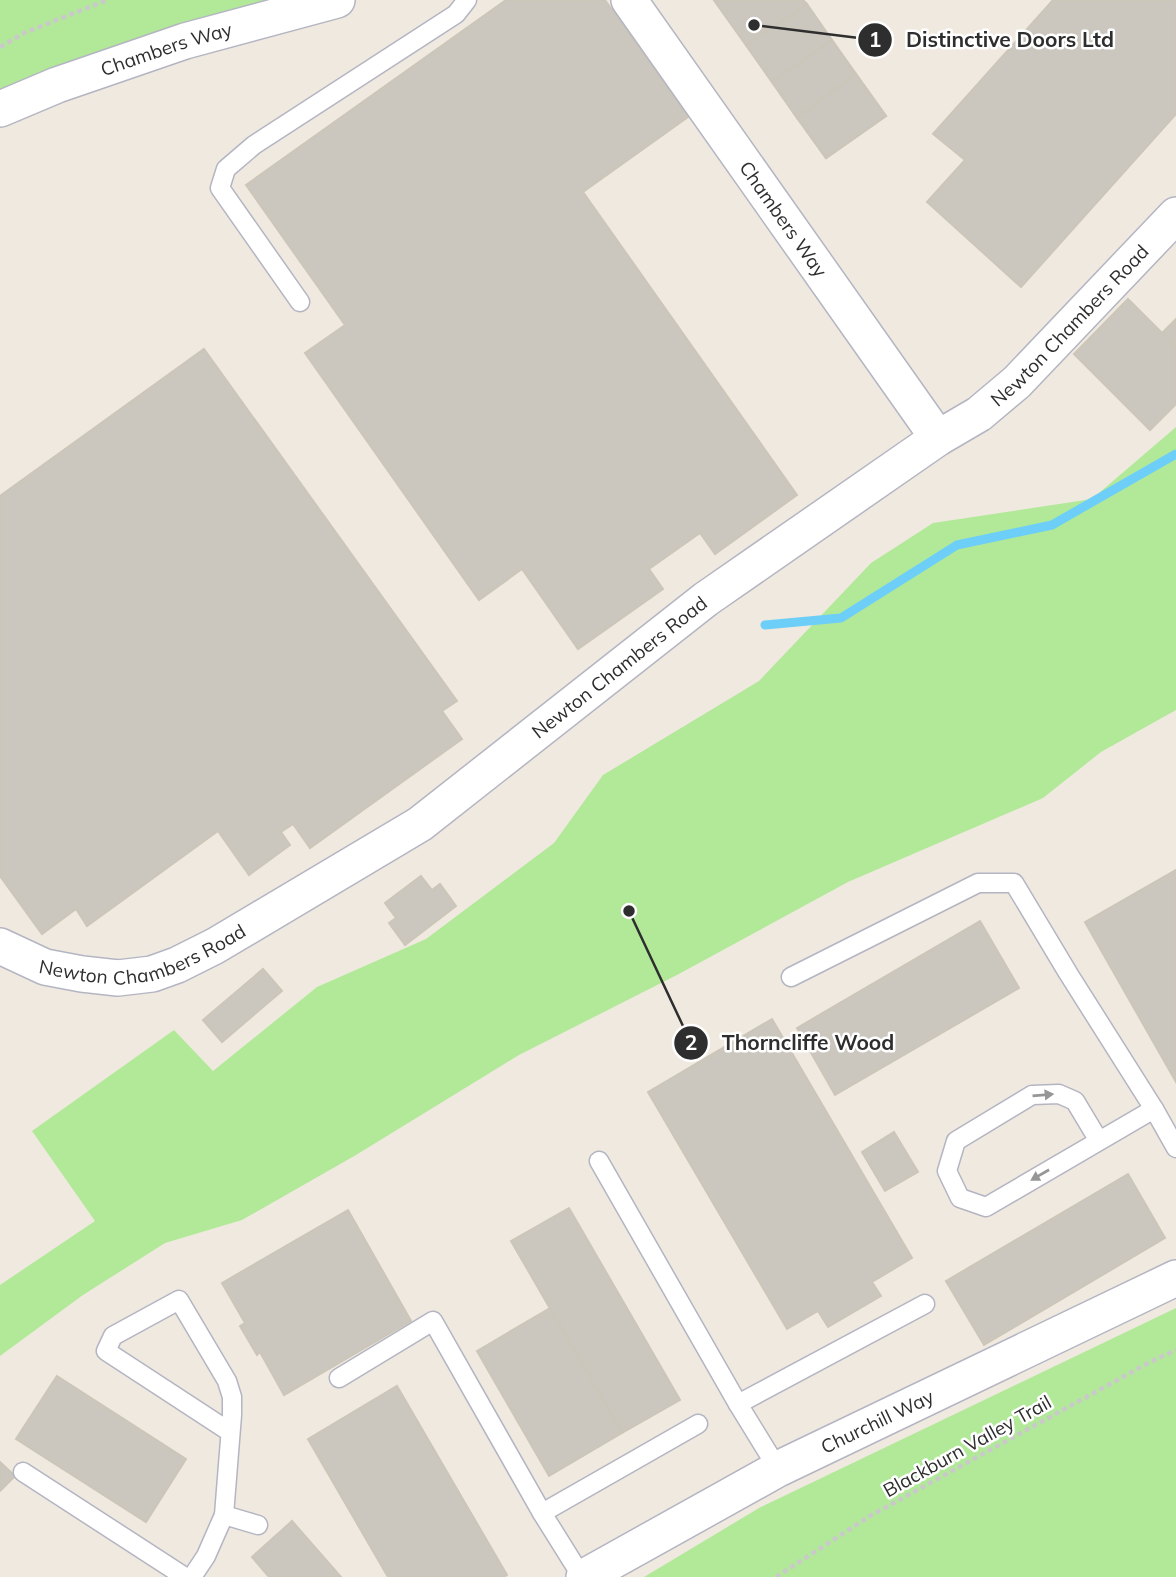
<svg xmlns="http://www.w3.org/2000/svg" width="1176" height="1577" viewBox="0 0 1176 1577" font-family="Mulish,sans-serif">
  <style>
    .green { fill: #b2e999 }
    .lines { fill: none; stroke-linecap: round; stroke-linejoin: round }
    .stream { stroke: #6dcef8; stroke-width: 9 }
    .building { fill: #cbc7be; stroke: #ccc6b9; stroke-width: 2 }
    .service-casing { stroke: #b4b5c2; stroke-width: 21 }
    .minor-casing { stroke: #b4b5c2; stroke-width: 38 }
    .path { stroke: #c9c9c9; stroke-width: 4.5; stroke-dasharray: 5 3.5; stroke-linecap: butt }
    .service { stroke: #fff; stroke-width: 18 }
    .minor { stroke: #fff; stroke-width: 35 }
    .oneway { fill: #969696 }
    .labels { text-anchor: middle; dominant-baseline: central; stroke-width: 5; stroke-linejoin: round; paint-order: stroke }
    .street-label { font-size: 19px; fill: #2e2e2e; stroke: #fff }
    .leader { fill: none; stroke: #2e2e2e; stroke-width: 2.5 }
    .callout-dot { fill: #2e2e2e; stroke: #fff; stroke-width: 2.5 }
    .mark-label { font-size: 21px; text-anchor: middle; font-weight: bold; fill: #fff }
    .callout-label { font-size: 21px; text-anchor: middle; font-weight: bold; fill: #2e2e2e; stroke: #fff; stroke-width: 5; stroke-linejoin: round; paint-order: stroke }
  </style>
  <rect width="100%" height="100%" fill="#f0e9e0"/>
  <g class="green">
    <polygon points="0,0 274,0 0,104"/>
    <polygon points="1176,427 1176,710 1101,752 1043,798 848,882 677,975 519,1055 356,1155 242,1220 165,1243 83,1295 0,1356 0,1285 95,1221 32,1131 174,1030 213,1071 317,987 426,939 554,843 603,775 759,681 871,563 933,523 1092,499"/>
    <polygon points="1176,1308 1176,1577 644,1577 759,1508"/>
  </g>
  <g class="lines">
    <polyline class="stream" points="765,625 841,618 957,545 1052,525 1176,454"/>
  </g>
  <g class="building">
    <polygon points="506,0 605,0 688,117 583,192 797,495 715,554 700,533 649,569 663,589 578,649 522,569 479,600 305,353 345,325 246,185"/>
    <polygon points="714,0 803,0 886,116 826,158"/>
    <polygon points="714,0 803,0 807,4 746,45"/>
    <polygon points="1053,0 1176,0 1176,114 1021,287 927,202 965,160 933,134"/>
    <polygon points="807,4 832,40 772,82 746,45"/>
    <polygon points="832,40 856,74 797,118 772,82"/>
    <polygon points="856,74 886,116 826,158 797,118"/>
    <polygon points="1128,299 1176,347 1176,404 1150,430 1074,354"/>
    <polygon points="1176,319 1176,347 1162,333"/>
    <polygon points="204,349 457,701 442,711 462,739 310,848 293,824 281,832 290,845 249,875 218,831 87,926 76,909 42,934 0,876 0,496"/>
    <polygon points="1176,870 1176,1082 1085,922"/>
    <polygon points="421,876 432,890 440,884 456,906 405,945 389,923 396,918 385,903"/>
    <polygon points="980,921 1019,988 835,1095 797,1028"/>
    <polygon points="263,969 282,991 222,1042 203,1020"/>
    <polygon points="772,1019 912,1258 872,1282 881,1296 828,1327 818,1311 787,1329 648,1092"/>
    <polygon points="894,1132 918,1172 885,1191 862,1152"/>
    <polygon points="1128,1174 1165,1238 984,1345 946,1281"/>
    <polygon points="569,1208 680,1400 622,1433 511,1241"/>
    <polygon points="348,1210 411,1321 284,1395 260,1352 257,1355 240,1326 245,1323 222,1283"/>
    <polygon points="550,1308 622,1433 549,1476 477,1351"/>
    <polygon points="57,1376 186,1459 146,1522 16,1439"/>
    <polygon points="397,1386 507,1575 504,1577 388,1577 308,1439"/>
    <polygon points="0,1462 15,1476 0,1491"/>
    <polygon points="292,1521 341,1577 269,1577 252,1557"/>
  </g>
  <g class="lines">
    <g class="service-casing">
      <g id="service">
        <polyline points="300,302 220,188 226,169 254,145 456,14 467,0"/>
        <polyline points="791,977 978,883 1014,883 1068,973 1154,1109 1176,1148"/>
        <polyline points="1099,1141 1075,1101 1059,1094 1032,1095 956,1141 947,1171 960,1198 986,1207 1154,1109"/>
        <polyline points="599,1161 738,1404 778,1469"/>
        <polyline points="339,1378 433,1321 542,1513 582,1577"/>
        <polyline points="738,1404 925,1304"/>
        <polyline points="23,1472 185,1577"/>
        <polyline points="542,1513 698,1424"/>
        <polyline points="224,1515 258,1525"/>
        <polyline points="192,1577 206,1556 224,1515 232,1415 232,1397 227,1381 179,1300 113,1336 106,1351 230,1432"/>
      </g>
    </g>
    <g class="minor-casing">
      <g id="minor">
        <path id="s1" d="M629 0 938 438"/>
        <path id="s2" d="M0 109 57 85 185 41 337 0"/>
        <path id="s3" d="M0 946 45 967 82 974 118 978 152 974 177 965 215 946 420 824 706 599 938 438 979 414 1017 382 1176 215"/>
        <path id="s4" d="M584 1577 778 1469 1176 1278"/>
      </g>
    </g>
    <g class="path">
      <polyline points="0,47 24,33 107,0"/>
      <polyline points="776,1577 870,1516 1150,1362 1176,1350"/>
    </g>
    <use href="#service" class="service"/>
    <use href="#minor" class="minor"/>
  </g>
  <defs><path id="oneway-solid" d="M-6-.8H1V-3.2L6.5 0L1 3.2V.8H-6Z" transform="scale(1.75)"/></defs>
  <g class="oneway">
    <use href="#oneway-solid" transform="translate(1043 1095) rotate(-5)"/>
    <use href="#oneway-solid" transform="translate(1040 1175) rotate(150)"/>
  </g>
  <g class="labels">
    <g class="street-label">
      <text stroke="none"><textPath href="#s2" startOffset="177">Chambers Way</textPath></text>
      <text stroke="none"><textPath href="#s1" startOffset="268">Chambers Way</textPath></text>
      <text stroke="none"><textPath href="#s3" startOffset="1286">Newton Chambers Road</textPath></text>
      <text stroke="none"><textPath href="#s3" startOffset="719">Newton Chambers Road</textPath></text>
      <text stroke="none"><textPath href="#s3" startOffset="152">Newton Chambers Road</textPath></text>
      <text stroke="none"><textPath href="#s4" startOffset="332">Churchill Way</textPath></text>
      <text transform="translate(967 1446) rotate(-29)">Blackburn Valley Trail</text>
    </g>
  </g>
  <path class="leader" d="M754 25L875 40M629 911L691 1043"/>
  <g class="callout-dot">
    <circle cx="754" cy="25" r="7"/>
    <circle cx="629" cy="911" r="7"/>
    <circle cx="875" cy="40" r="18"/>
    <circle cx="691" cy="1043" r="18"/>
  </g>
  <g class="mark-label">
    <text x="875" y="47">1</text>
    <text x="691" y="1050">2</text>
  </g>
  <g class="callout-label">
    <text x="1010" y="47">Distinctive Doors Ltd</text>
    <text x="808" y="1050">Thorncliffe Wood</text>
  </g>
</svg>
